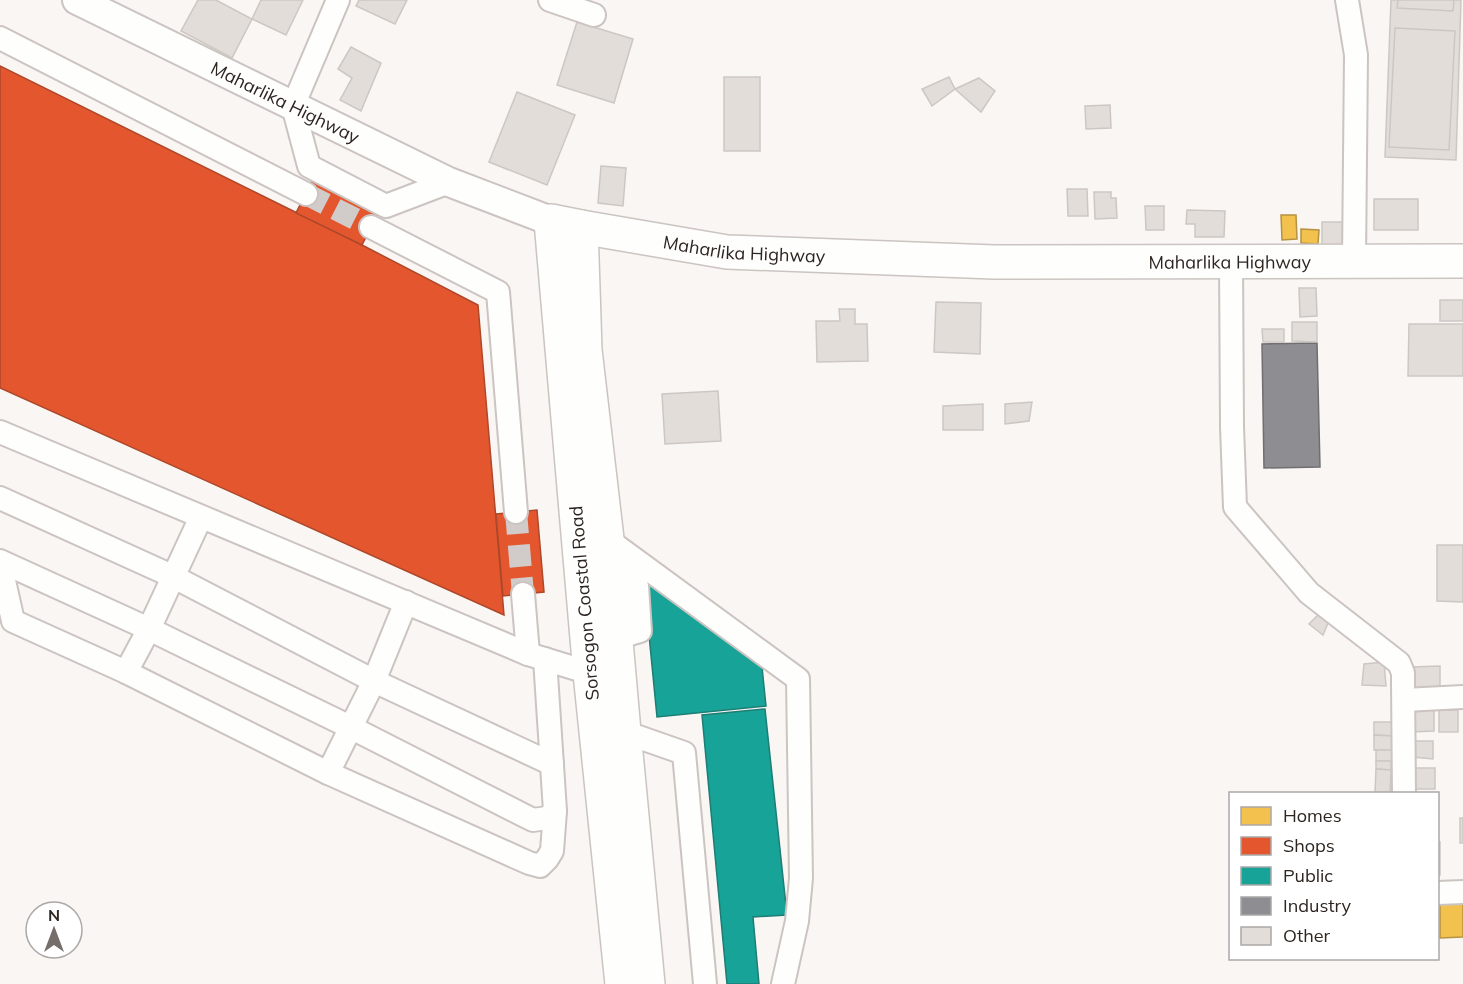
<svg xmlns="http://www.w3.org/2000/svg" width="1463" height="984" viewBox="0 0 1463 984" font-family="Mulish,sans-serif">
  <style>
    .homes { fill: #f2c14e; stroke: #b79240; stroke-width: 1.5 }
    .shops { fill: #e4572e; stroke: #ad482a; stroke-width: 1.5 }
    .public { fill: #17a398; stroke: #1e7d74; stroke-width: 1.5 }
    .industry { fill: #8d8d92; stroke: #706e70; stroke-width: 1.5 }
    .building { fill: #e3ddd9; stroke: #cdc7c4; stroke-width: 1.5 }
    .lines { fill: none; stroke-linecap: round; stroke-linejoin: round }
    .minor-tunnel { stroke: #d1ccca; stroke-width: 22; stroke-dasharray: 22 11; stroke-linecap: butt }
    .minor-casing { stroke: #cbc4c1; stroke-width: 26 }
    .major-casing { stroke: #cbc4c1; stroke-width: 32 }
    .highway-casing { stroke: #cbc4c1; stroke-width: 36 }
    .minor { stroke: #fefefd; stroke-width: 22 }
    .major { stroke: #fefefd; stroke-width: 28 }
    .highway { stroke: #fefefd; stroke-width: 33 }
    .labels { text-anchor: middle; dominant-baseline: central; stroke-width: 6; stroke-linejoin: round; paint-order: stroke }
    .street-label { font-size: 18px; fill: #2d2520; stroke: #fff }
  </style>
  <rect width="100%" height="100%" fill="#faf6f4"/>
  <g class="homes">
    <polygon points="1281,215 1296,215 1297,239 1282,240"/>
    <polygon points="1301,229 1319,230 1318,244 1301,243"/>
    <polygon points="1440,900 1463,900 1463,937 1440,938"/>
  </g>
  <g class="shops">
    <polygon points="0,66 362,245 478,305 504,615 0,388"/>
    <polygon points="314,177 380,209 362,245 296,213"/>
    <polygon points="537,510 544,592 503,596 496,514"/>
  </g>
  <g class="public">
    <polygon points="643,573 761,657 766,706 657,717"/>
    <polygon points="765,709 787,915 753,917 759,984 727,984 702,715"/>
  </g>
  <polygon class="industry" points="1317,343 1320,467 1264,468 1262,344"/>
  <g class="building">
    <polygon points="198,0 216,0 252,19 232,58 181,31"/>
    <polygon points="261,0 303,0 286,35 252,19"/>
    <polygon points="359,0 407,0 395,24 356,6"/>
    <polygon points="1391,0 1461,0 1456,160 1385,157"/>
    <polygon points="1398,0 1454,0 1453,11 1397,8"/>
    <polygon points="577,22 633,39 614,103 557,85"/>
    <polygon points="1395,28 1455,31 1449,150 1389,147"/>
    <polygon points="351,47 381,63 361,111 340,100 352,78 338,69"/>
    <rect x="724" y="77" width="36" height="74"/>
    <polygon points="949,77 955,89 932,106 922,89"/>
    <polygon points="979,78 995,91 981,112 955,89"/>
    <polygon points="517,92 575,115 547,185 489,162"/>
    <polygon points="1110,105 1111,128 1086,129 1085,106"/>
    <polygon points="601,166 626,168 623,206 598,203"/>
    <polygon points="1067,189 1087,189 1088,216 1068,216"/>
    <polygon points="1094,192 1111,192 1111,198 1116,198 1117,218 1095,219"/>
    <rect x="1374" y="199" width="44" height="31"/>
    <polygon points="1145,206 1164,206 1164,230 1146,230"/>
    <polygon points="1187,210 1225,211 1224,237 1195,237 1195,224 1186,224"/>
    <rect x="1322" y="222" width="24" height="31"/>
    <polygon points="1299,288 1316,288 1317,316 1300,317"/>
    <rect x="1440" y="300" width="23" height="21"/>
    <polygon points="936,302 981,303 980,354 934,352"/>
    <polygon points="839,309 855,309 855,324 867,324 868,361 817,362 816,321 840,321"/>
    <polygon points="1292,322 1317,322 1317,342 1292,341"/>
    <polygon points="1409,324 1463,324 1463,376 1408,376"/>
    <polygon points="1262,329 1284,329 1284,342 1263,342"/>
    <polygon points="718,391 721,441 665,444 662,394"/>
    <polygon points="1032,402 1029,421 1005,424 1005,404"/>
    <polygon points="983,404 983,430 943,430 943,406"/>
    <polygon points="1437,545 1463,545 1463,602 1437,601"/>
    <polygon points="1320,613 1331,616 1323,635 1309,624"/>
    <polygon points="1384,662 1386,686 1362,685 1364,664"/>
    <polygon points="1440,666 1440,692 1412,692 1410,667"/>
    <polygon points="1434,710 1434,731 1411,732 1411,712"/>
    <rect x="1439" y="710" width="19" height="22"/>
    <polygon points="1374,722 1396,722 1396,736 1374,735"/>
    <polygon points="1374,735 1392,736 1392,750 1374,750"/>
    <polygon points="1411,741 1433,741 1433,759 1412,757"/>
    <rect x="1376" y="750" width="16" height="11"/>
    <polygon points="1376,761 1391,761 1391,770 1376,769"/>
    <polygon points="1412,768 1435,768 1435,789 1414,789"/>
    <polygon points="1376,769 1391,770 1390,794 1375,794"/>
    <rect x="1460" y="818" width="3" height="25"/>
    <rect x="1438" y="842" width="2" height="33"/>
  </g>
  <g class="lines">
    <g class="minor-tunnel">
      <polyline points="306,194 371,227"/>
      <polyline points="516,512 523,594"/>
    </g>
    <g class="minor-casing">
      <g id="minor">
        <polyline points="338,0 293,106 309,166 386,206 449,182"/>
        <polyline points="550,0 594,15"/>
        <polyline points="1347,0 1356,55 1354,261"/>
        <polyline points="0,38 306,194"/>
        <polyline points="371,227 498,292 516,512"/>
        <polyline points="1231,261 1232,427 1235,507 1309,593 1399,663 1403,673 1403,683 1404,794"/>
        <polyline points="0,432 528,654 590,673"/>
        <polyline points="0,498 172,576 374,681 552,764"/>
        <polyline points="607,539 798,679 801,878 797,921 783,984"/>
        <polyline points="0,561 149,629 350,727 533,820 547,818 555,811 545,659"/>
        <polyline points="0,563 13,621 126,672 328,773 529,863 540,866 547,859 552,851 555,811"/>
        <polyline points="609,569 637,586 640,631 616,638"/>
        <polyline points="523,594 528,654"/>
        <polyline points="126,672 149,629 201,517"/>
        <polyline points="1404,700 1463,697"/>
        <polyline points="624,732 684,753 705,984"/>
        <polyline points="328,773 374,681 406,602"/>
        <polyline points="1438,893 1463,892"/>
      </g>
    </g>
    <g class="major-casing">
      <g id="major">
        <path id="s1" d="M77 0 449 182 551 221"/>
      </g>
    </g>
    <g class="highway-casing">
      <g id="highway">
        <polyline points="581,227 585,350 607,539 624,732 648,984"/>
        <path id="s2" d="M622 984 590 673 551 221 581 227 727 252 994 262 1463 261"/>
      </g>
    </g>
    <use href="#minor" class="minor"/>
    <use href="#major" class="major"/>
    <use href="#highway" class="highway"/>
  </g>
  <g class="labels">
    <g class="street-label">
      <text stroke="none"><textPath href="#s1" startOffset="232">Maharlika Highway</textPath></text>
      <text stroke="none"><textPath href="#s2" startOffset="962">Maharlika Highway</textPath></text>
      <text stroke="none"><textPath href="#s2" startOffset="1448">Maharlika Highway</textPath></text>
      <text transform="translate(584 603) rotate(-95)">Sorsogon Coastal Road</text>
    </g>
  </g>
  <rect x="1229" y="792" width="210" height="168" fill="#ffffff" stroke="#aba8a6" stroke-width="1.5"/>
  <rect x="1241" y="807" width="30" height="18" fill="#f2c14e" stroke="#aba8a6" stroke-width="1.5"/>
  <text x="1283" y="822" font-size="18" fill="#2d2520">Homes</text>
  <rect x="1241" y="837" width="30" height="18" fill="#e4572e" stroke="#aba8a6" stroke-width="1.5"/>
  <text x="1283" y="852" font-size="18" fill="#2d2520">Shops</text>
  <rect x="1241" y="867" width="30" height="18" fill="#17a398" stroke="#aba8a6" stroke-width="1.5"/>
  <text x="1283" y="882" font-size="18" fill="#2d2520">Public</text>
  <rect x="1241" y="897" width="30" height="18" fill="#8d8d92" stroke="#aba8a6" stroke-width="1.5"/>
  <text x="1283" y="912" font-size="18" fill="#2d2520">Industry</text>
  <rect x="1241" y="927" width="30" height="18" fill="#e3ddd9" stroke="#aba8a6" stroke-width="1.5"/>
  <text x="1283" y="942" font-size="18" fill="#2d2520">Other</text>
  <g transform="translate(54 930)"><circle r="28" fill="#ffffff" stroke="#aba8a6" stroke-width="1.5"/>
  <path d="M0-4.5L10 22L0 15L-10 22Z" fill="#756e6a"/>
  <text y="-9" font-size="16" font-weight="bold" text-anchor="middle" fill="#2d2520">N</text>
  </g>
</svg>
